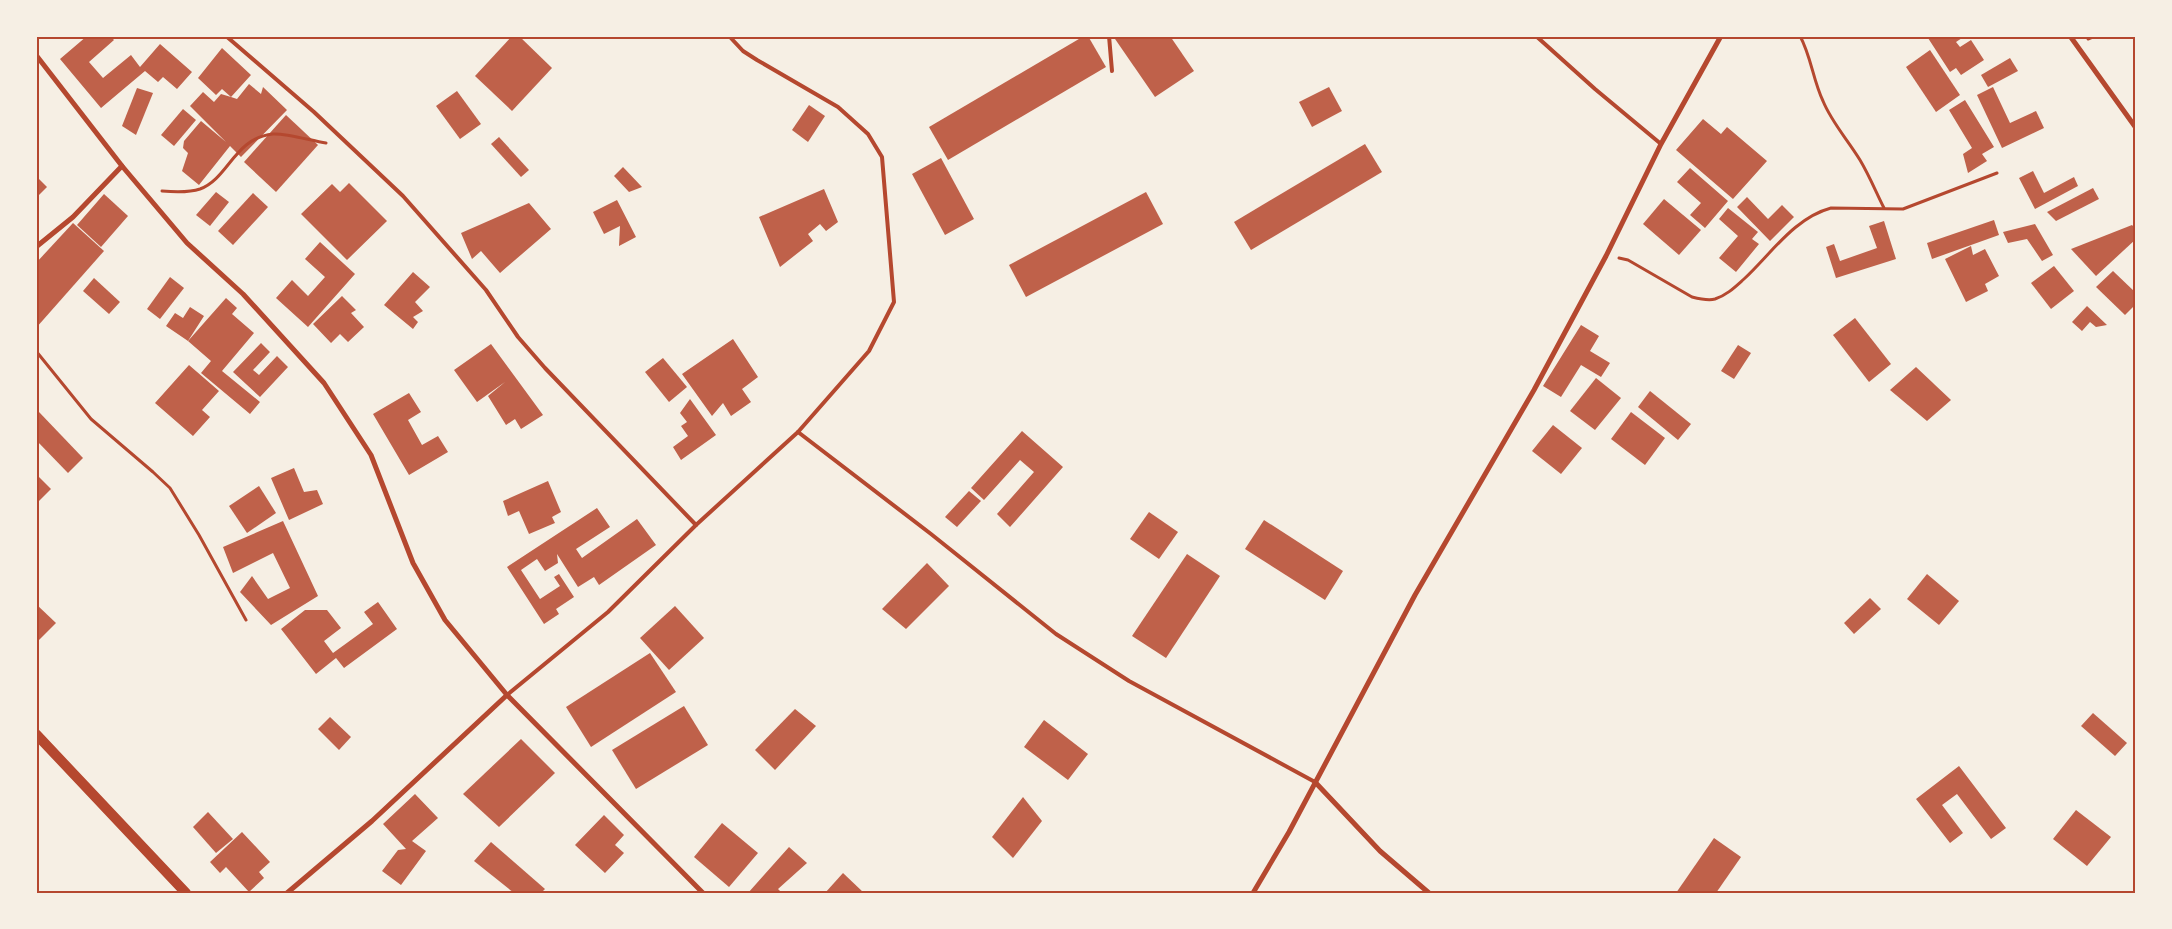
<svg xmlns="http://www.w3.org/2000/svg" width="2172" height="929" viewBox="0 0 2172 929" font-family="'Varela Round',sans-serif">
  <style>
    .building { fill: #bf614a }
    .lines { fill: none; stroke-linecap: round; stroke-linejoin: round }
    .path { stroke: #b5482f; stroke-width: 3 }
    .service { stroke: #b5482f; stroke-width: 4 }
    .minor { stroke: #b5482f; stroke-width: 5 }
    .secondary { stroke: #b5482f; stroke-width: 10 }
    .neatline { fill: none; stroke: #b5482f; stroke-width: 2 }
  </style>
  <rect width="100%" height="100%" fill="#f6efe4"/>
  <g class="building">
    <polygon points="87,36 110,36 114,40 89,62 103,78 131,55 140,67 160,44 192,72 177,89 163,77 158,82 145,71 101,108 60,59"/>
    <polygon points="512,36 519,36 552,68 512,111 475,76"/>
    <polygon points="1084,36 1088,36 1106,67 948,160 929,127"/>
    <polygon points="1113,36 1170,36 1194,71 1155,97"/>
    <polygon points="1931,36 1965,36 1956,42 1960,47 1971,40 1984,60 1961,75 1956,68 1950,72 1928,38"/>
    <polygon points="222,48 251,75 231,97 237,99 249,84 261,94 263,87 287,110 241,157 230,146 199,185 182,171 188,153 183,148 184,141 201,121 226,142 190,106 203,92 214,102 221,94 231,97 222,89 216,95 198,78"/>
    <polygon points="1930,50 1960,95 1936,112 1906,67"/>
    <polygon points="2010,58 2018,71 1988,87 1981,75"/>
    <polygon points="1329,87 1342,111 1312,127 1299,102"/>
    <polygon points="1993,87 2010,123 2036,111 2044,128 2002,148 1977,95"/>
    <polygon points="137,88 153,93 136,135 122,126"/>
    <polygon points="457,91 481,124 460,139 436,106"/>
    <polygon points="1965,100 1994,147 1982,154 1987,161 1968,173 1963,154 1972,148 1949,110"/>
    <polygon points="809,105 825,116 808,142 792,130"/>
    <polygon points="183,109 196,120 174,146 161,135"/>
    <polygon points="286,115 318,145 276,192 244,162"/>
    <polygon points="1703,119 1721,134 1727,127 1767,161 1733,199 1676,150"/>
    <polygon points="499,137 529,170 521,177 491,144"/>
    <polygon points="1365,144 1382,172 1251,250 1234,222"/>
    <polygon points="941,158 974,219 945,235 912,174"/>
    <polygon points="623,167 642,187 629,192 614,176"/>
    <polygon points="1690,168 1728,201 1705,228 1690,215 1701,203 1677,182"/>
    <polygon points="2033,171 2044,193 2074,177 2078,186 2035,209 2019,178"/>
    <polygon points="36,176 47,187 36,198"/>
    <polygon points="349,183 387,221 347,260 301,214 332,184 340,192"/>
    <polygon points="2093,188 2099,199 2056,221 2047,212"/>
    <polygon points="824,189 838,222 826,231 820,224 808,234 813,241 780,267 759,217"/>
    <polygon points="216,192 229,202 210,226 196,215"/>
    <polygon points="1146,192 1163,224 1026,297 1009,265"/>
    <polygon points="253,193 268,207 233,245 218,231"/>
    <polygon points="104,194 128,216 101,247 77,225"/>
    <polygon points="1747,197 1768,219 1782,205 1794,217 1770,241 1737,207"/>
    <polygon points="1664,199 1701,230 1679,255 1643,224"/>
    <polygon points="617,200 636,237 619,246 620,226 604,234 593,212"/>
    <polygon points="529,203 551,229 500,273 481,251 472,259 461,233"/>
    <polygon points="1728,208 1758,232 1752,239 1759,244 1736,272 1719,258 1738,236 1719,219"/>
    <polygon points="1994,220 1999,235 1932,259 1927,243"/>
    <polygon points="1884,221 1896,259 1836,278 1826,247 1834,244 1840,261 1877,248 1869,226"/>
    <polygon points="73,223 104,251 36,328 36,263"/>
    <polygon points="2035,224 2053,255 2042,261 2027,239 2008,243 2003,232"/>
    <polygon points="2132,225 2136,229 2136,239 2096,276 2071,249"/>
    <polygon points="320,242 355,274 308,327 276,298 292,280 308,296 325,277 305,259"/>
    <polygon points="1971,246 1973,255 1985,249 1999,276 1985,284 1988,291 1966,302 1945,259"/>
    <polygon points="2054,266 2074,291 2051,309 2031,283"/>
    <polygon points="2113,271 2136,293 2136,304 2125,315 2096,287"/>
    <polygon points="413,272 430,287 415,302 423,311 413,317 418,322 413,329 384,305"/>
    <polygon points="170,277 184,288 160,319 147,309"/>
    <polygon points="94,278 120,302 109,314 83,291"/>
    <polygon points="342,296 356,310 351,313 364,327 348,342 340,334 331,343 313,324"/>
    <polygon points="226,298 237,308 232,314 254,333 222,371 260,402 250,414 201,373 211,361 188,341"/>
    <polygon points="2087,306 2107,325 2096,327 2090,322 2082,331 2072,322"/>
    <polygon points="190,307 204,316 188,341 166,326 175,313 183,318"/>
    <polygon points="1855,318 1891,364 1869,382 1833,335"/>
    <polygon points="1581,325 1599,336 1590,351 1610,363 1601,377 1581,365 1561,397 1543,386"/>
    <polygon points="733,339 758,377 742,389 751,402 731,416 723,403 712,416 682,374"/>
    <polygon points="261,343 270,352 253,370 259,375 277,356 288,367 260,397 233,372"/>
    <polygon points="491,344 543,415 521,429 515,419 506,425 488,396 505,382 477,402 454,370"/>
    <polygon points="1738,345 1751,353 1734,379 1721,371"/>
    <polygon points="663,358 687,387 669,402 645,372"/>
    <polygon points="189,365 219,391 202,410 210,417 193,436 155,403"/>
    <polygon points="1916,367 1951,400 1927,421 1890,390"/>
    <polygon points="1596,378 1621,398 1595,430 1570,411"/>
    <polygon points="1650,391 1691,424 1678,440 1638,407"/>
    <polygon points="409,393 421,412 408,420 422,445 438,436 448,452 409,475 373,414"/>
    <polygon points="690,399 716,435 681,460 673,447 688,436 681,426 687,422 680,413"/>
    <polygon points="39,412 83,458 68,473 36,440 36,415"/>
    <polygon points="1631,412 1665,438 1645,465 1611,439"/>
    <polygon points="1553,425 1582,448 1561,474 1532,451"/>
    <polygon points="1022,431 1063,467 1010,527 997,514 1034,472 1020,460 984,500 971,488"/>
    <polygon points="294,468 304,492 317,490 323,504 289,520 271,478"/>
    <polygon points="36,474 51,489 36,504"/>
    <polygon points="548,481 561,512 552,517 555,523 529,534 519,511 508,516 503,501"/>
    <polygon points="259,486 276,513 247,533 229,506"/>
    <polygon points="969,491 981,501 957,527 945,517"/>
    <polygon points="597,508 610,527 576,549 582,558 637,519 656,545 599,585 594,577 578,587 557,554 558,563 545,571 537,559 521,570 540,599 560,586 554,577 559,574 574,597 556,609 559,614 544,624 507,567"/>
    <polygon points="1149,512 1178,532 1159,559 1130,539"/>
    <polygon points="1264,520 1343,571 1325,600 1245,549"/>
    <polygon points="283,521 318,596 271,625 240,592 252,576 268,599 290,588 273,553 233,573 223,547"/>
    <polygon points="1187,554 1220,576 1166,658 1132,636"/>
    <polygon points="927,563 949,586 906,629 882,609"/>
    <polygon points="1927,574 1959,601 1939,625 1907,599"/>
    <polygon points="1870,598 1881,609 1854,634 1844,623"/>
    <polygon points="378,602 397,629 344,668 336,658 316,674 281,629 305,610 327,610 341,628 324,641 333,653 373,624 364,612"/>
    <polygon points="36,604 56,623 36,643"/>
    <polygon points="675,606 704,638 669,670 640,638"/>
    <polygon points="650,653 676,692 591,747 566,707"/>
    <polygon points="684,706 708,745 636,789 612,750"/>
    <polygon points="795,709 816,726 775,770 755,750"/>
    <polygon points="2093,713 2127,743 2115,756 2081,726"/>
    <polygon points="330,717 351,737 339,750 318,729"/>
    <polygon points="1044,720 1088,754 1068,780 1024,747"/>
    <polygon points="521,739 555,773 499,827 463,794"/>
    <polygon points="1959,766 2006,828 1991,839 1957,794 1942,805 1963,833 1950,843 1916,799"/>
    <polygon points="415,794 438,818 412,841 426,851 401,885 382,871 398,850 406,849 383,824"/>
    <polygon points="1023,797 1042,821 1013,858 992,837"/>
    <polygon points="2076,810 2111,837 2087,866 2053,839"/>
    <polygon points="208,812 233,839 216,853 193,827"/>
    <polygon points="604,815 624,835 615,845 624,853 605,873 575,845"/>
    <polygon points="722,823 758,853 729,887 694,857"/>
    <polygon points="242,832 270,862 259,872 264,878 249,892 226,867 220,873 210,862"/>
    <polygon points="1714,838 1741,857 1716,893 1676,893"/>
    <polygon points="491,842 545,889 541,893 514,893 474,861"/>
    <polygon points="789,847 807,863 778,889 782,893 748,893"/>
    <polygon points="843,873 864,893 825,893"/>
  </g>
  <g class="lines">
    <g class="path">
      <path d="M1800 36C1811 56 1813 80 1823 101 1832 123 1848 140 1860 160 1869 175 1876 192 1884 208"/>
      <polyline points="2088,39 2095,36"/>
      <path d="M162 191C174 192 188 193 200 189 229 178 234 138 273 134 286 133 312 141 326 143"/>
      <path d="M1619 258 1628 260 1692 297C1700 299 1708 301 1715 299 1727 295 1735 287 1744 279 1771 254 1794 218 1831 208L1903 209 1997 173"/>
      <polyline points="36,351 91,419 153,472 170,488 199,535 246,620"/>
    </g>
    <g class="service">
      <polyline points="226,36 314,112 403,196 486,290 518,337 545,368 696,525"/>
      <polyline points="1109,36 1112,71"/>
      <polyline points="1536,36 1595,89 1661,144"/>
      <polyline points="798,432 931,534 1056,634 1129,681 1315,782"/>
      <polyline points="507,695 608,612 696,525 798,432 869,351 894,302 882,157 868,134 838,107 757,60 743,51 729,36"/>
    </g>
    <g class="minor">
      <polyline points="2070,36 2136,128"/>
      <polyline points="36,55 122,166 187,243 243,294 324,383 371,455 413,563 445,620 507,695 703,893"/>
      <polyline points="36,247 73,217 122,166"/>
      <polyline points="1315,782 1380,851 1429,893"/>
      <polyline points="287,893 372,821 507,695"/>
      <polyline points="1253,893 1289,832 1415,595 1534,390 1606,256 1661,144 1721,36"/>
    </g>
    <polyline class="secondary" points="36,734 186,893"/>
  </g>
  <rect width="2172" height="929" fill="none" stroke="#f6efe4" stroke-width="75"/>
  <rect x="38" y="38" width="2096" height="854" class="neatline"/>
</svg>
